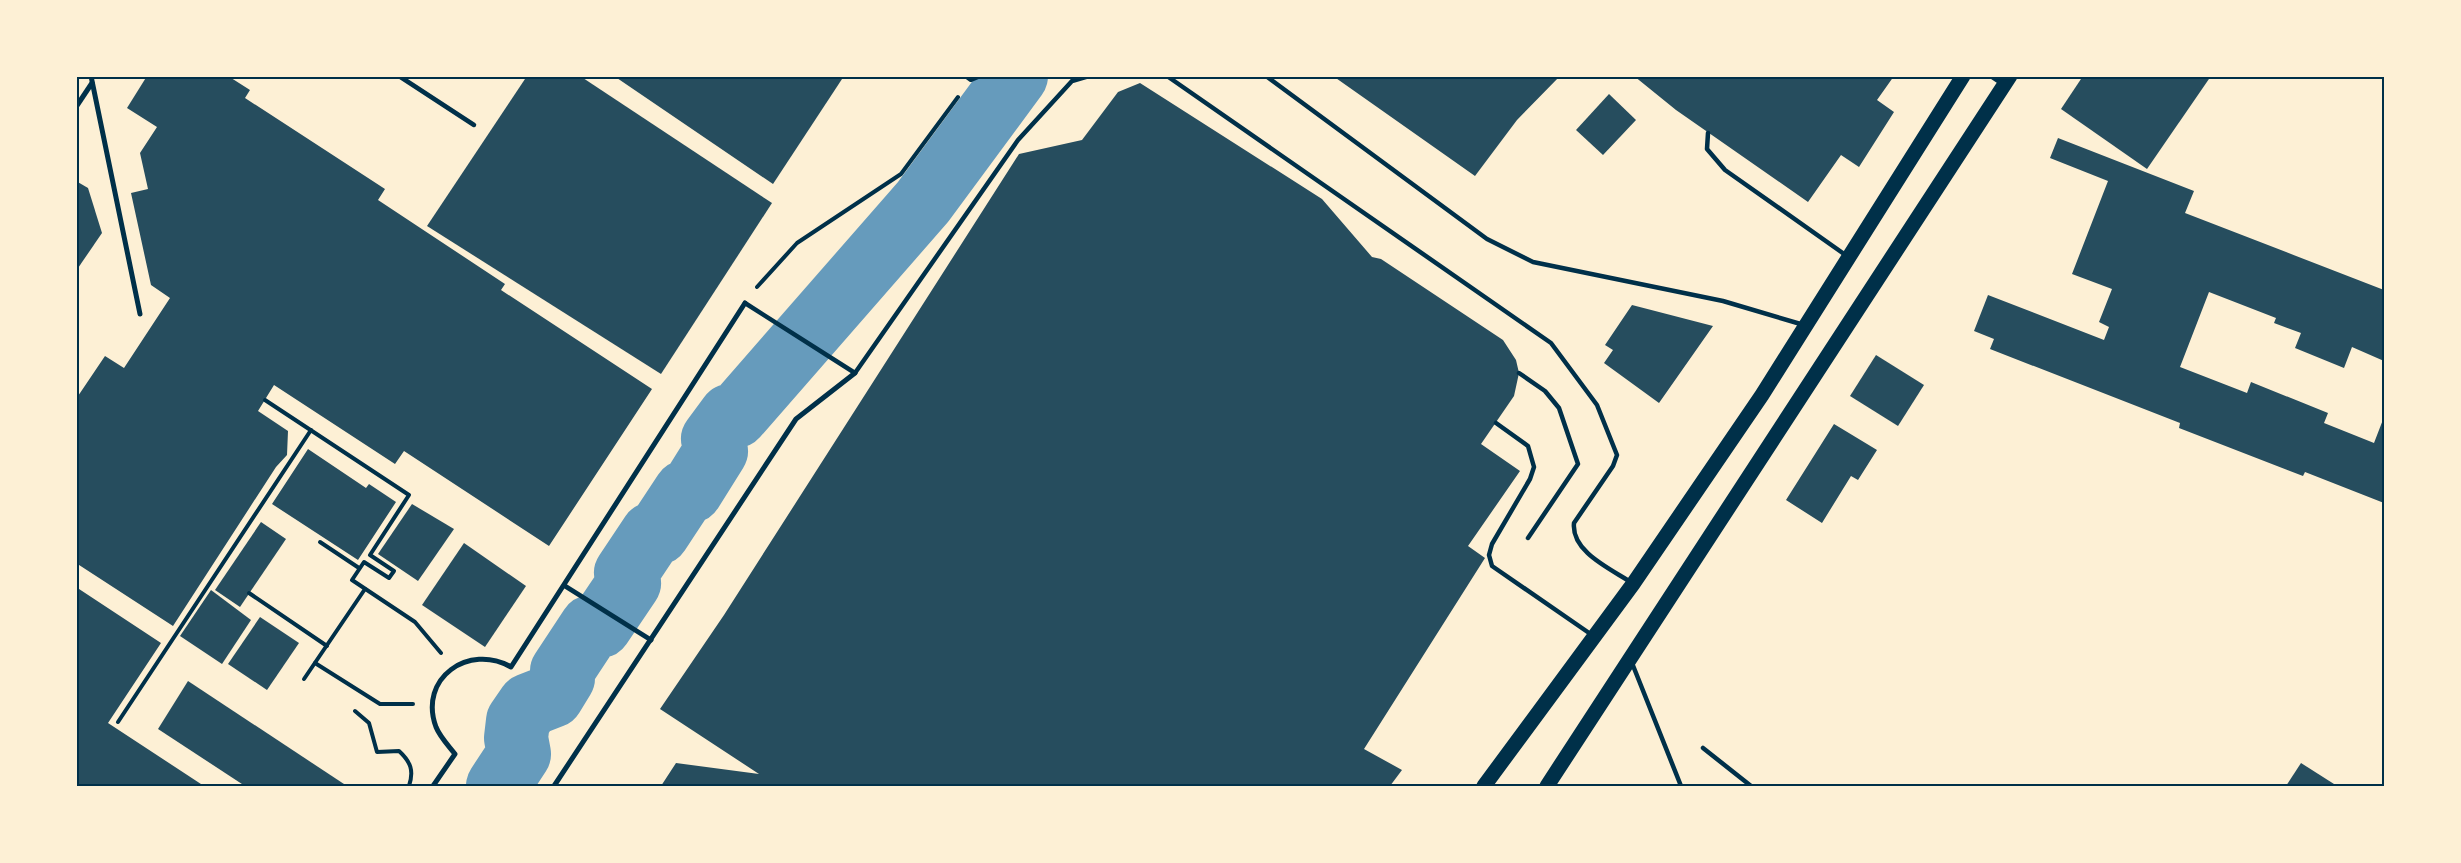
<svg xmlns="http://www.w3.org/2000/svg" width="2461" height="863" viewBox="0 0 2461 863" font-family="Inter,sans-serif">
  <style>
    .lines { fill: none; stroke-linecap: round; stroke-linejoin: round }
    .river { stroke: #669bbc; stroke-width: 64 }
    .building { fill: #264d5e }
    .path { stroke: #003049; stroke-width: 4 }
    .service { stroke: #003049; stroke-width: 4.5 }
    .pedestrian { stroke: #003049; stroke-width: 5 }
    .minor { stroke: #003049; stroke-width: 6 }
    .primary { stroke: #003049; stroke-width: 15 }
    .neatline { fill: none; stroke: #003049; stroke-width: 2 }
  </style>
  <rect width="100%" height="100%" fill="#fdf0d5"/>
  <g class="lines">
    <polyline class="river" points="498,786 519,754 516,738 518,721 529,705 552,696 563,678 562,671 591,627 600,626 629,583 626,573 652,534 658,533 685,492 691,491 716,451 713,439 730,416 736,416 923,202 1016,76"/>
  </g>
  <g class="building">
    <polygon points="147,76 228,76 250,90 245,98 385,189 378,200 505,284 501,290 652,389 549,546 404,451 395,464 274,385 258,411 288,431 287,455 276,467 173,626 76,563 76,399 105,356 124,368 170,298 151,285 131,193 148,189 140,153 157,127 127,108"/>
    <polygon points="527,76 580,76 772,203 661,374 427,226"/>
    <polygon points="614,76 844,76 773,184"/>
    <polygon points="1333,76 1560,76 1517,120 1475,176"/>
    <polygon points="1634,76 1894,76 1877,100 1894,112 1859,167 1841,155 1808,202 1676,110"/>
    <polygon points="2083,76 2211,76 2147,169 2061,109"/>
    <polygon points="1140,83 1322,199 1372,257 1381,259 1503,340 1516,360 1519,373 1514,396 1481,444 1520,471 1468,546 1485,558 1364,749 1402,770 1390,786 661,786 676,763 759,774 660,709 724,615 1019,154 1082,140 1118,92"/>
    <polygon points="1609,94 1636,120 1603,155 1576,130"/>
    <polygon points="2058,138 2194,191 2185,213 2384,290 2384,361 2352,347 2344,368 2295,348 2301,333 2274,323 2276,318 2209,292 2180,367 2247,393 2251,382 2328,413 2324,423 2374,443 2384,417 2384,503 2305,472 2303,476 2179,428 2180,423 1990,349 1994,339 1974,331 1988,295 2104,340 2109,327 2099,322 2112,289 2072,274 2108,181 2050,158"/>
    <polygon points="76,181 88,188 102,233 76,271"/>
    <polygon points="1632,305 1713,326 1659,403 1604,363 1613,350 1605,345"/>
    <polygon points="1876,355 1924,385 1898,426 1850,396"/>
    <polygon points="1834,424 1877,450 1858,480 1851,476 1822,523 1786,500"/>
    <polygon points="308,449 366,488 369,484 396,502 358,560 272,504"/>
    <polygon points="412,504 454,529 418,581 378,554"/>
    <polygon points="261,522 286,539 240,607 215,590"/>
    <polygon points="464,543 526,586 485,647 422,605"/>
    <polygon points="76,587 161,643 108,723 204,786 76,786"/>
    <polygon points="211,590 251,620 222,664 180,636"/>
    <polygon points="260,617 299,643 267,690 228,664"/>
    <polygon points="188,681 347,786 245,786 158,729"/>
    <polygon points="2301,763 2334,784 2332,786 2286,786"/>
  </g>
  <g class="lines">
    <g class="path">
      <polyline points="757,287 797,243 901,174 958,97"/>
      <polyline points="265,400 409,495 370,555 394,571 389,578 364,562 352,580 415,622 441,653"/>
      <polyline points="320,542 359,568"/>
      <polyline points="249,593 327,646"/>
      <polyline points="315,663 380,704 413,704"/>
      <polyline points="304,679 365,589"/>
      <path d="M355 711 369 723 377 752 399 751C411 762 414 771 409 786"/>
      <polyline points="118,722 311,430"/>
    </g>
    <g class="service">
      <polyline points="399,76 474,125"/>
      <path d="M1167 76 1551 343 1597 405 1617 455 1613 466 1574 523C1571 552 1611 569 1632 583"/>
      <polyline points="1266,76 1487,239 1533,262 1723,301 1804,325"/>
      <polyline points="1708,133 1707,149 1725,170 1847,256"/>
      <polyline points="745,303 855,373 1018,140 1072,81 1089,76"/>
      <polyline points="1519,373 1545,391 1559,408 1578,464 1528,538"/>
      <polyline points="1496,423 1528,446 1534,467 1530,479 1492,544 1489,555 1492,566 1592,635"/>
      <polyline points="1632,663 1681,786"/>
      <polyline points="1703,748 1751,786"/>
    </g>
    <g class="pedestrian">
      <polyline points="91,76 140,314"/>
      <polyline points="76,107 92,83"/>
      <polyline points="565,586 651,640"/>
      <path d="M433 786 455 754C448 745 440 737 436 727 418 678 469 643 511 667L745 303"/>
      <polyline points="554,786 796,419 855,373"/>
    </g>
    <g class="minor">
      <polyline points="967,76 971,79 978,76"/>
      <polyline points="1992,76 2004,84"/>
    </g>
    <g class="primary">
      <polyline points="1484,786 1633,584 1762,395 1963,76"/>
      <polyline points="1547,786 2010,76"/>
    </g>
  </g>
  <rect width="2461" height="863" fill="none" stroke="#fdf0d5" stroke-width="156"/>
  <rect x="78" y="78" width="2305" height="707" class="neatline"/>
</svg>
